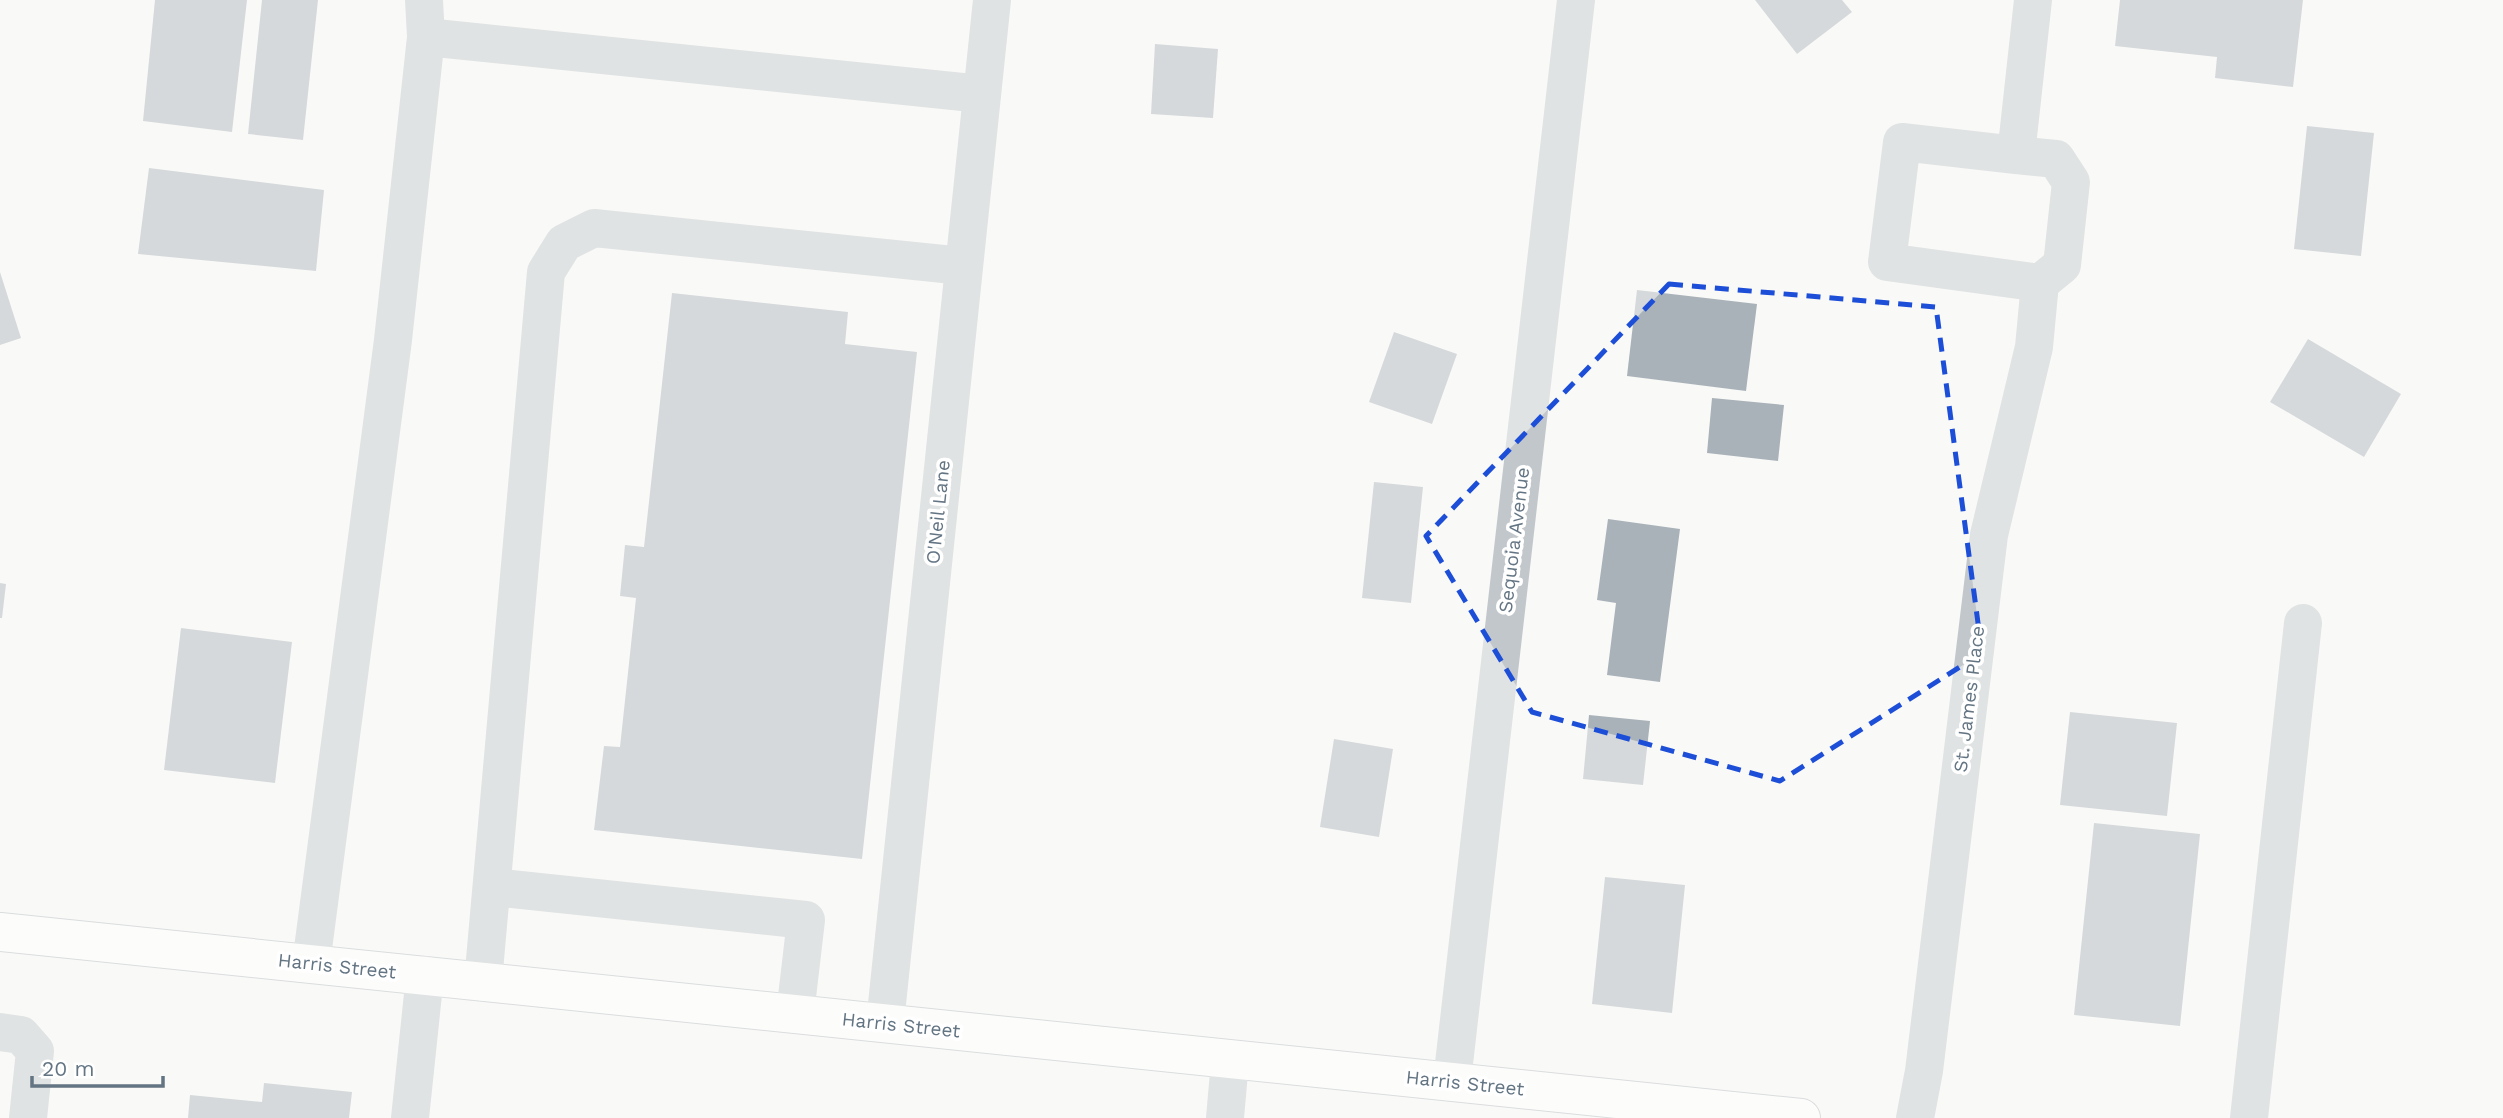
<svg xmlns="http://www.w3.org/2000/svg" width="2503" height="1118" viewBox="0 0 2503 1118" font-family="'Work Sans',sans-serif">
  <style>
    .building { fill: #a9b2b9 }
    .lines { fill: none; stroke-linecap: round; stroke-linejoin: round }
    .major-casing { stroke: #b3b9be; stroke-width: 40 }
    .minor { stroke: #c2c7cb; stroke-width: 38 }
    .major { stroke: #fff; stroke-width: 38 }
    .marked { fill: none; stroke: #1d4ed8; stroke-width: 5; stroke-dasharray: 14 9; stroke-linejoin: round }
    .labels { text-anchor: middle; dominant-baseline: central; stroke-width: 7; stroke-linejoin: round; paint-order: stroke }
    .street-label { font-size: 19px; fill: #637483; stroke: #fff }
  </style>
  <rect width="100%" height="100%" fill="#f9f9f7"/>
  <g class="building">
    <polygon points="155,0 247,0 232,132 143,121"/>
    <polygon points="262,0 318,0 303,140 248,134"/>
    <polygon points="1755,0 1842,0 1852,12 1797,54"/>
    <polygon points="2120,0 2303,0 2293,87 2215,78 2217,57 2115,46"/>
    <polygon points="1155,44 1218,49 1213,118 1151,114"/>
    <polygon points="2307,126 2374,133 2361,256 2294,249"/>
    <polygon points="149,168 324,190 316,271 138,254"/>
    <polygon points="0,272 21,338 0,345"/>
    <polygon points="1637,290 1757,304 1746,391 1627,376"/>
    <polygon points="672,293 848,312 845,344 917,352 862,859 594,830 604,746 620,747 636,598 620,596 625,545 644,547"/>
    <polygon points="1394,332 1457,354 1432,424 1369,402"/>
    <polygon points="2308,339 2401,394 2364,457 2270,402"/>
    <polygon points="1712,398 1784,405 1778,461 1707,453"/>
    <polygon points="1374,482 1423,487 1411,603 1362,598"/>
    <polygon points="1608,519 1680,529 1660,682 1607,675 1616,603 1597,600"/>
    <polygon points="0,583 6,584 2,618 0,618"/>
    <polygon points="181,628 292,642 275,783 164,770"/>
    <polygon points="2070,712 2177,723 2167,816 2060,805"/>
    <polygon points="1589,715 1650,721 1643,785 1583,779"/>
    <polygon points="1334,739 1393,749 1379,837 1320,827"/>
    <polygon points="2094,823 2200,834 2180,1026 2074,1015"/>
    <polygon points="1605,877 1685,885 1672,1013 1592,1004"/>
    <polygon points="264,1083 352,1092 349,1118 188,1118 190,1095 262,1102"/>
  </g>
  <g class="lines">
    <g class="major-casing">
      <polyline id="major" points="0,932 1801,1118"/>
    </g>
    <g class="minor">
      <polyline points="426,37 982,94"/>
      <polyline points="2016,155 2056,159 2071,182 2062,265 2040,283 1887,262 1902,142 2016,155 2033,0"/>
      <polyline points="493,887 806,920 795,1014"/>
      <polyline points="311,964 393,340 426,37 424,0"/>
      <polyline points="483,982 546,272 564,243 594,228 963,266"/>
      <polyline points="885,1023 992,0"/>
      <polyline points="0,1032 21,1035 35,1051 28,1118"/>
      <polyline points="1452,1081 1576,0"/>
      <polyline points="410,1118 425,975"/>
      <polyline points="1225,1118 1230,1061"/>
      <polyline points="1915,1118 1924,1071 1989,535 2034,347 2040,283"/>
      <polyline points="2249,1118 2303,623"/>
    </g>
    <use href="#major" class="major"/>
  </g>
  <path d="M0 0H2503V1118H0ZM1669 284 1936 307 1982 653 1780 781 1532 712 1426 536Z" fill="#f9f9f7" fill-opacity=".55" fill-rule="evenodd"/>
  <path class="marked" d="M1669 284 1936 307 1982 653 1780 781 1532 712 1426 536Z"/>
  <g class="labels">
    <g class="street-label">
      <text transform="translate(938 512) rotate(-84)">O'Neil Lane</text>
      <text transform="translate(1514 540) rotate(-83)">Sequoia Avenue</text>
      <text transform="translate(1969 699) rotate(-83)">St. James Place</text>
      <text transform="translate(337 966) rotate(6)">Harris Street</text>
      <text transform="translate(901 1025) rotate(6)">Harris Street</text>
      <text transform="translate(1465 1083) rotate(6)">Harris Street</text>
    </g>
  </g>
  <path d="M32 1076v10h131v-10" fill="none" stroke="#637483" stroke-width="3.5"/>
  <text x="42" y="1076" font-size="21" fill="#637483" stroke="#ffffff" stroke-width="5" paint-order="stroke">20 m</text>
</svg>
